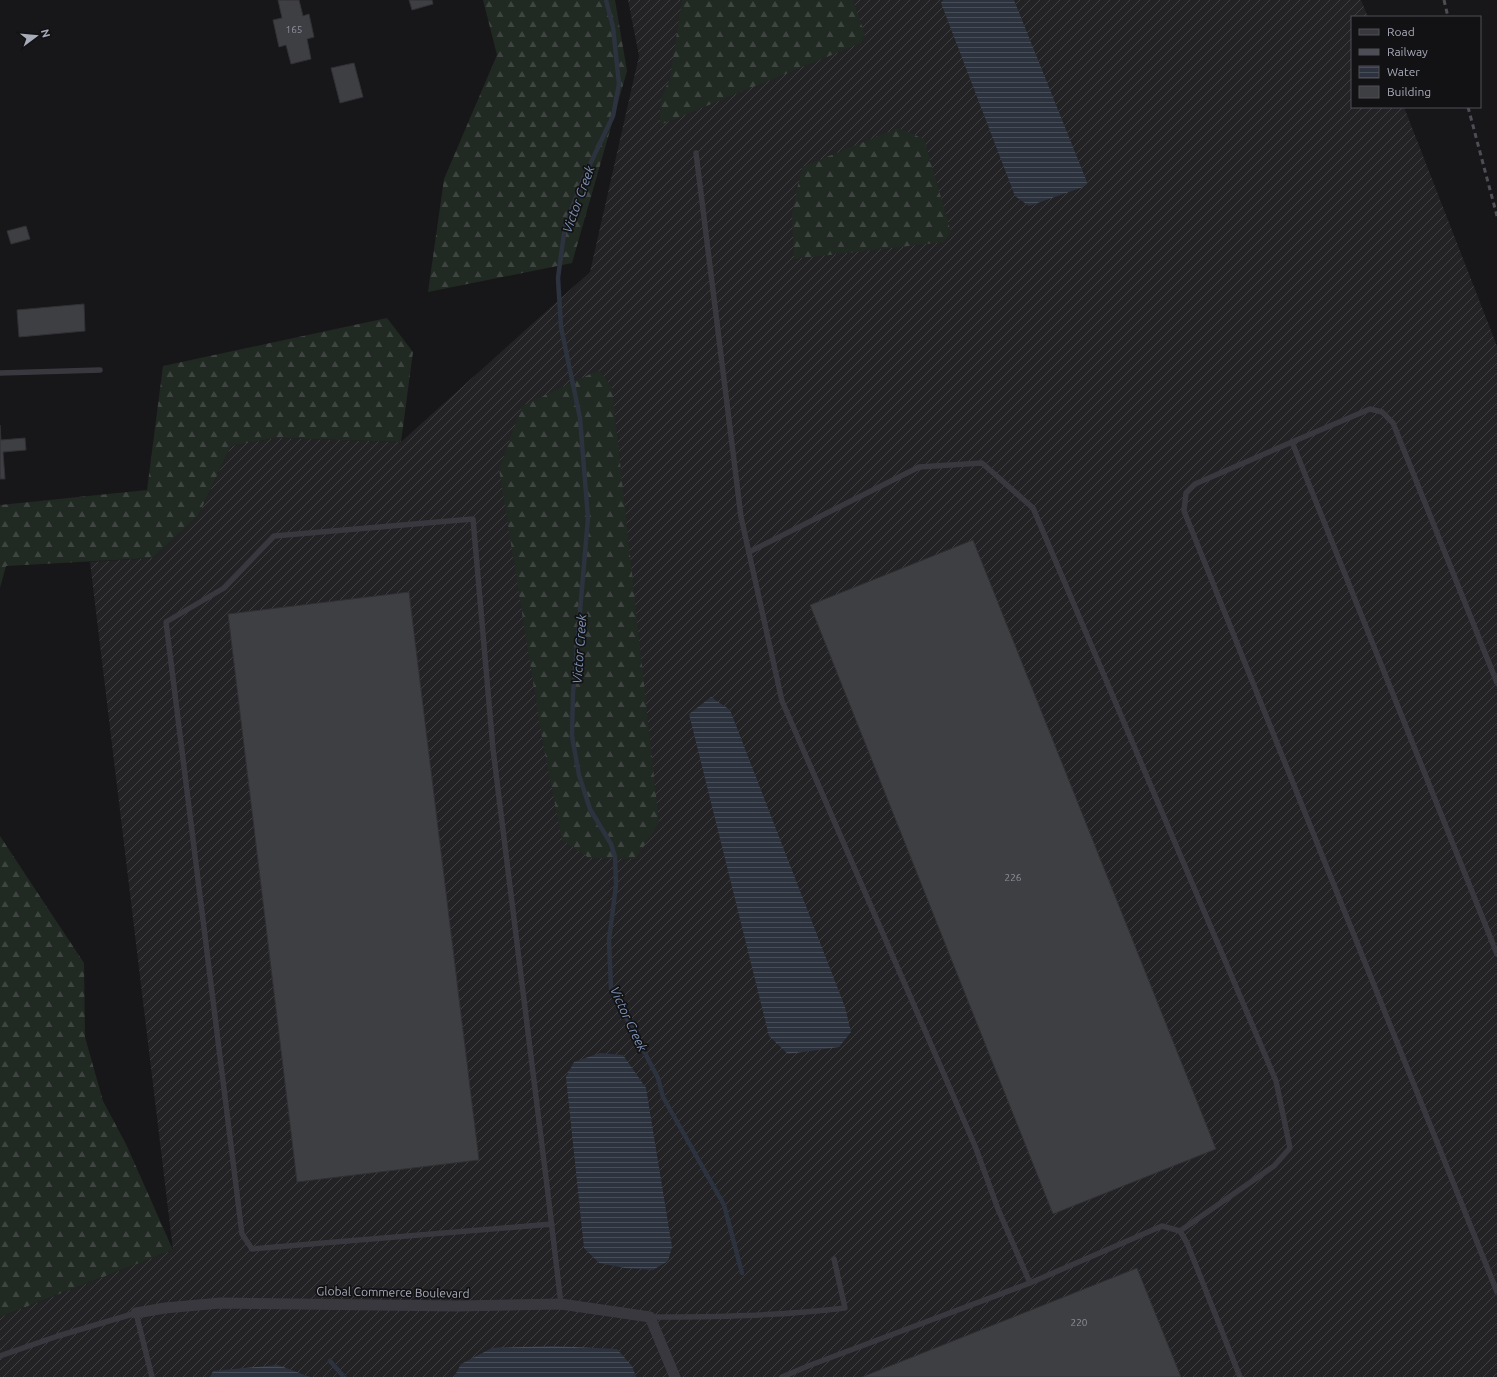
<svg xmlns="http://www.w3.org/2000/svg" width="1497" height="1377" viewBox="0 0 1497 1377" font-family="Ubuntu,sans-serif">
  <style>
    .industrial { fill: url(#industrial-furrows) }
    .forest { fill: url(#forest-firs) }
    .water { fill: url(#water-rules) }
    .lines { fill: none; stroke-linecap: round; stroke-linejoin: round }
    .stream { stroke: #2c333e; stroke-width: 4.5 }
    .building { fill: #3e3f43; stroke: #313135 }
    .service { stroke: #38383e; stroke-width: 5.5 }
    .minor { stroke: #38383e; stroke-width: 11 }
    .rail { stroke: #4d4d55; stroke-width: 3; stroke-dasharray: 5 4; stroke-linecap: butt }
    .labels { text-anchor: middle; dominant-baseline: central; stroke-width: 3.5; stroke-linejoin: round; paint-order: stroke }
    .number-label { font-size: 10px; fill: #8e909c }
    .street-label { font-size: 12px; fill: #a8abb9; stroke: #121214 }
    .water-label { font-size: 13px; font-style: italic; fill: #7e93b6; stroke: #121214 }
  </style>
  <defs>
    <pattern id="industrial-furrows" width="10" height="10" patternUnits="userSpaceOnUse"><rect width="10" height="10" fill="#232326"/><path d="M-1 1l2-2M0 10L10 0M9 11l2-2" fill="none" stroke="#404043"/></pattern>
    <pattern id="forest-firs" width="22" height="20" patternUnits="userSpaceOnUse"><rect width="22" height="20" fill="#212923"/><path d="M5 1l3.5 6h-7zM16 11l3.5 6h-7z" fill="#3e4541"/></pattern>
    <pattern id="water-rules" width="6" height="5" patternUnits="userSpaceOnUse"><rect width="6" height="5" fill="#2c333e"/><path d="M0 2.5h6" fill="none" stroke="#484e58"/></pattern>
  </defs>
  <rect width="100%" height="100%" fill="#171719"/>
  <polygon class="industrial" points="628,0 1361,0 1368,17 1352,17 1352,107 1404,107 1497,346 1497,1377 0,1377 0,1317 173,1250 90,562 153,558 198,516 231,446 276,438 401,442 590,272 639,56"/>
  <g class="forest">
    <polygon points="483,0 615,0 627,71 572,263 428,292 444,179 497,55"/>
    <polygon points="682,0 853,0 865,35 861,43 660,125 660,101 670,78"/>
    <polygon points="898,128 924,139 951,232 944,242 794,259 792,213 802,167"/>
    <polygon points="387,318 413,352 401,442 276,438 231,446 198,516 153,558 6,566 0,588 0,505 147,490 163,366"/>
    <polygon points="599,370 612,388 659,823 635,859 589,858 562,840 542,738 499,469 522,406"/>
    <polygon points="0,836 84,963 85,1037 103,1101 126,1144 173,1250 0,1317"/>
  </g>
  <g class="water">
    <polygon points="943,0 1014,0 1087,182 1083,187 1029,206 1015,196 941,3"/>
    <polygon points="711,697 730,710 845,1007 851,1032 839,1047 788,1054 769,1036 689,714"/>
    <polygon points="600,1053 623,1055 646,1088 672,1247 668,1261 653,1270 625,1268 599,1263 584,1248 566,1077 574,1062"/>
    <polygon points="552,1346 617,1349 632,1366 636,1377 454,1377 461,1364 492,1348"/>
    <polygon points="278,1365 310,1377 210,1377 213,1371"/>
  </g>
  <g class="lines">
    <g class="stream">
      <polyline points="606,0 613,27 619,84 613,116 583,179 565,226 558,278 561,327 580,418 588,518 573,693 572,736 579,775 590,809 611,844 615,857 616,885 609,940 611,989 658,1078 663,1097 724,1205 742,1273"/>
      <polyline points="330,1361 344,1377"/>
    </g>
  </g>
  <g class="building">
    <polygon points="278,0 299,0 303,16 309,14 314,37 307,39 311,59 291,64 286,45 279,47 273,20 282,18"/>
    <polygon points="409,0 432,0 433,4 412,10"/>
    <polygon points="354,63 363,97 340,103 331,68"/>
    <polygon points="26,226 30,239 11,244 7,231"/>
    <polygon points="84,304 85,331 19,337 17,310"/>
    <polygon points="0,425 1,440 25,438 26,450 3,452 5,479 0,479"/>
    <polygon points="973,540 1216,1149 1053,1214 810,605"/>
    <polygon points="409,592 479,1160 297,1182 228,614"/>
    <polygon points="1137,1268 1181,1377 862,1377"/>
  </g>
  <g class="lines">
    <g class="service">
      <polyline points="696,153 741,517 782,701 975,1146 998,1209 1030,1283"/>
      <polyline points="0,373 100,370"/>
      <polyline points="1292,442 1370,409 1382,412 1393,423 1497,683"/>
      <polyline points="749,552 919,467 982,463 1033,508 1276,1081 1290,1148 1274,1166 1180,1231"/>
      <polyline points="1497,954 1292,442 1195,484 1186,493 1184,511 1497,1292"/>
      <polyline points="552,1224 252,1249 242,1234 166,622 224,588 274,536 473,519 493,749 547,1186 561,1304"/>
      <path d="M650 1317C715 1317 780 1316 845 1308L834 1259"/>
      <polyline points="0,1356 58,1336 136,1313 152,1377"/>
      <polyline points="782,1377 808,1366 1030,1283 1162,1226 1180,1231 1187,1243 1240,1377"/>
    </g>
    <polyline class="minor" points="136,1313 165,1308 220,1303 457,1306 561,1304 650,1317 675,1377"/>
    <g class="rail">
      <polyline points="1444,0 1448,17"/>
      <polyline points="1468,107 1497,216"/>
    </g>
  </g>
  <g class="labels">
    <g class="number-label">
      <text x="294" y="29">165</text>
      <text x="1013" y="877">226</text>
      <text x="1079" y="1322">220</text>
    </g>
    <g class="street-label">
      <text transform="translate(393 1292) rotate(1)">Global Commerce Boulevard</text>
    </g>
    <g class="water-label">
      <text transform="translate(578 199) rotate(-70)">Victor Creek</text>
      <text transform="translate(579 649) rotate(-86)">Victor Creek</text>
      <text transform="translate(629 1019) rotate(65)">Victor Creek</text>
    </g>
  </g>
  <rect x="1351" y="16" width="130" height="92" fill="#121214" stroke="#4e4f56"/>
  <rect x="1359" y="29" width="20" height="6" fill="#38383e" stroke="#4e4f56"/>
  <text x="1387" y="36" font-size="12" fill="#a8abb9">Road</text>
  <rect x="1359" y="49" width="20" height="6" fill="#4d4d55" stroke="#4e4f56"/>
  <text x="1387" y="56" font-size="12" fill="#a8abb9">Railway</text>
  <rect x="1359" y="66" width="20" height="12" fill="url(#water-rules)" stroke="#4e4f56"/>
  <text x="1387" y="76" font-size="12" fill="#a8abb9">Water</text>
  <rect x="1359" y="86" width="20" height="12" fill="#3e3f43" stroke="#4e4f56"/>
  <text x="1387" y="96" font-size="12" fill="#a8abb9">Building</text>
  <g transform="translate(36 36) rotate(74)" stroke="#121214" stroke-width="3" paint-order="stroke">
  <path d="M0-3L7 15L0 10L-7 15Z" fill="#a8abb9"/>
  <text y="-6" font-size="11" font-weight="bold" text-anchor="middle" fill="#a8abb9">N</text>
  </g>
</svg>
